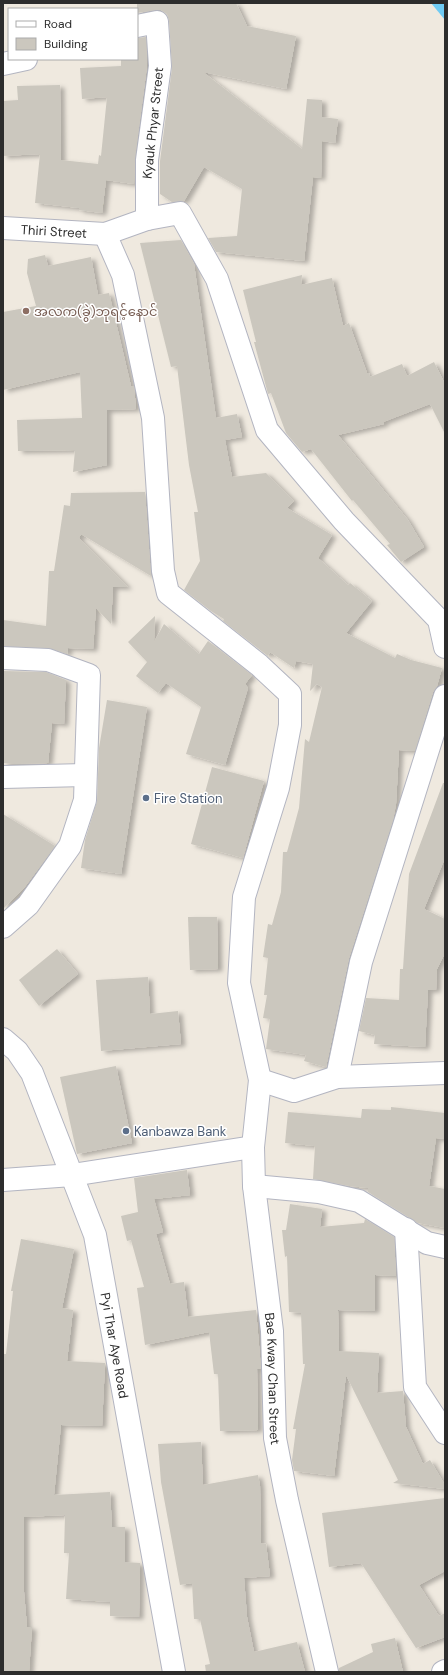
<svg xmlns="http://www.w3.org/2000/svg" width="448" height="1675" viewBox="0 0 448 1675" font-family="'DM Sans','Noto Sans Myanmar',sans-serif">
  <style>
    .water { fill: #6fcbf4 }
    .building { fill: #cbc7be; filter: url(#shadow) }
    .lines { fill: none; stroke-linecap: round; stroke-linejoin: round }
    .street-casing { stroke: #b3b5c1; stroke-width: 24 }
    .street { stroke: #fff; stroke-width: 22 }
    .education-dot { fill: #8d6e63; stroke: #fff; stroke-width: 1.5 }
    .service-dot { fill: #5c6f8a; stroke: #fff; stroke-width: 1.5 }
    .labels { text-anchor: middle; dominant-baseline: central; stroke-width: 3; stroke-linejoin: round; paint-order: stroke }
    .street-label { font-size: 13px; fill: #2d2d2d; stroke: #fff }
    .education-label { font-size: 13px; fill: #785e54; stroke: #fff; text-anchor: start }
    .service-label { font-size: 13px; fill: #4e5e75; stroke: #fff; text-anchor: start }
  </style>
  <defs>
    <filter id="shadow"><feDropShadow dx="4.5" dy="2.5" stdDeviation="2" flood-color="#0004"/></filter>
  </defs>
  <rect width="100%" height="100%" fill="#efe9df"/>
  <polygon class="water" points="431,3 445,3 445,20"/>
  <g class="building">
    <polygon points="137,3 236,3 247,26 296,36 286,89 203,72 302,149 307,99 322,100 322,117 338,119 335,143 322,141 321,178 313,177 304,261 216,252 208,238 237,236 242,189 204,167 184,201 172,202 160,194 160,161 172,68 169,21 167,14 161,10 155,10 137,13"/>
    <polygon points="146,37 147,66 135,158 134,184 106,180 102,213 79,210 79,208 35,203 40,154 3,156 3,101 18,100 17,86 60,85 61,160 98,164 99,155 101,156 107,97 82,99 80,68 121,66 121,59 137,59 137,38"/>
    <polygon points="181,240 194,264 216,418 237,414 242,437 225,440 232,477 266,473 294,501 287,508 332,535 318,558 348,585 350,583 372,601 346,633 395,658 397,654 411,660 442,668 437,686 433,692 415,751 399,750 396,804 393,820 349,958 326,1067 304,1061 306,1055 266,1049 270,1019 263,1018 267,995 264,995 268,958 263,957 268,924 272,925 281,892 283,852 287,852 299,808 305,739 309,742 322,687 317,684 310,691 313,664 296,661 294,668 270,652 268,656 223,621 224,619 211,611 184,590 200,561 194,512 198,512 189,465 177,366 171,367 140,243"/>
    <polygon points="45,255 48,266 91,257 98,295 109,293 131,386 134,386 136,409 107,410 107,465 73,472 75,450 18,451 17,420 82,418 80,372 3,390 3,312 36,306 27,273 28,259"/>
    <polygon points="302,275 301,285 332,278 343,326 349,323 367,373 369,373 370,377 402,364 407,376 434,362 445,384 445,434 430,404 383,422 384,424 338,435 408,520 424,547 401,562 387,545 390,544 353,500 352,501 311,449 302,452 286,433 271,393 268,394 254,342 256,342 243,290"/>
    <polygon points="145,492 151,576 81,534 79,538 128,587 113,587 111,624 96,608 93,649 68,648 67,654 49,648 3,646 3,620 46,626 49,571 54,571 64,505 70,506 71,493"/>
    <polygon points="155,616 154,642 164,624 199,654 208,641 252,675 245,684 248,688 225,765 186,754 201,707 166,683 158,693 136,676 147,662 128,642"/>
    <polygon points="3,671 46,672 66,680 64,724 52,723 48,763 14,764 3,763"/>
    <polygon points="107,700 147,707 121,874 81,868 85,840 97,801 99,748"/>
    <polygon points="212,767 264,781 243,858 191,844"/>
    <polygon points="443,783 445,783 445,858 424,909 445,919 445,953 437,969 436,990 428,990 425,1047 374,1044 375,1035 359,1031 366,998 399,1000 400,969 403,969 409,874"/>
    <polygon points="3,814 55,846 24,888 3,909"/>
    <polygon points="188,917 217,917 218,969 190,970"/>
    <polygon points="57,949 78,974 39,1006 19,980"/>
    <polygon points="148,977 150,1014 178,1011 181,1044 101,1051 96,980"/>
    <polygon points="116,1066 132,1143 77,1154 60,1077"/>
    <polygon points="391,1107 445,1113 445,1139 436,1138 429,1186 445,1189 445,1228 418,1223 368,1192 368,1188 350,1186 313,1179 315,1146 285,1143 288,1112 361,1118 362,1109 391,1110"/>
    <polygon points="187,1170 190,1195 154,1199 163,1232 156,1234 170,1284 184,1282 188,1317 256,1310 261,1369 257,1369 258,1430 220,1431 218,1374 214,1374 209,1332 145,1345 137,1288 144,1287 131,1240 127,1241 121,1216 138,1212 134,1178"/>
    <polygon points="290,1204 322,1209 320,1227 364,1223 365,1219 394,1237 396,1276 375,1275 375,1311 338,1310 339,1351 379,1353 377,1393 403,1391 406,1427 423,1464 430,1460 445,1485 445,1489 393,1483 398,1480 346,1375 334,1476 294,1471 292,1460 296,1429 293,1429 305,1364 303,1364 301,1313 289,1312 287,1256 285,1257 282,1230 286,1230"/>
    <polygon points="21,1239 74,1249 62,1308 73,1310 67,1361 105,1363 102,1426 61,1425 54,1495 110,1492 112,1527 125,1527 125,1562 140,1563 139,1617 110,1616 110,1602 66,1599 69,1553 64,1553 65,1515 24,1517 24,1592 27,1627 32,1627 29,1672 3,1672 3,1354 6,1354 13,1291 11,1291"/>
    <polygon points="201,1442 203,1485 258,1475 260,1486 261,1543 266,1544 270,1576 244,1578 247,1617 254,1652 297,1642 305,1672 206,1672 205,1665 210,1664 200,1619 194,1619 192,1583 180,1585 161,1482 158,1444"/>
    <polygon points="445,1498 445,1571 419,1585 439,1616 445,1613 445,1637 416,1648 361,1563 329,1567 322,1513"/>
    <polygon points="395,1638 403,1672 339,1672 339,1668 373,1652 371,1644"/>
  </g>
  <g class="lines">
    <g class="street-casing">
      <g id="street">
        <polyline points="137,26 157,22 160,66 147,160 147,219"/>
        <polyline points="3,64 26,59"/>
        <path id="s1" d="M3 228 105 234 147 219 180 213 217 279 267 430 344 521 439 620 445 647"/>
        <path id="s2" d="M105 234 123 275 153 418 163 571 168 593 259 665 290 694V725L278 788 244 897 239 983 260 1080 253 1147 254 1186 272 1331 275 1438 287 1500 327 1672"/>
        <polyline points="3,658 48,660 89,675 85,800 70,846 28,905 3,927"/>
        <polyline points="3,777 85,775"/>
        <path id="s3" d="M3 1039 17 1051 32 1073 95 1235 174 1672"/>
        <polyline points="337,1077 361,962 445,696"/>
        <polyline points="260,1080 294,1091 337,1077 445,1073"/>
        <polyline points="3,1180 72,1175 253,1147"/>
        <polyline points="254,1186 319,1192 359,1201 427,1243 445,1247"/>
        <polyline points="406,1229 415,1387 445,1433"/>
        <polyline points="443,1672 445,1671"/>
      </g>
    </g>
    <use href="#street" class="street"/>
  </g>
  <circle class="education-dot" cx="26" cy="311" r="4"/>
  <g class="service-dot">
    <circle cx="146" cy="798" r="4"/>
    <circle cx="126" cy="1131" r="4"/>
  </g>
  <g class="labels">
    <g class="street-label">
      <text transform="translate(153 123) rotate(-84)">Kyauk Phyar Street</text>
      <text stroke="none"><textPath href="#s1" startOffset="51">Thiri Street</textPath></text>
      <text stroke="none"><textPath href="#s3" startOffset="331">Pyi Thar Aye Road</textPath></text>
      <text stroke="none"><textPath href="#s2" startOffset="1220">Bae Kway Chan Street</textPath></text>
    </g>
    <g class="education-label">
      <text x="34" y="311">အလက(ခွဲ)ဘုရင့်နောင်</text>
    </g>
    <g class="service-label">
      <text x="154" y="798">Fire Station</text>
      <text x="134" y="1131">Kanbawza Bank</text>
    </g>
  </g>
  <rect width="448" height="1675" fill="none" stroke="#2d2d2d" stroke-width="8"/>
  <rect x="8" y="8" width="130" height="52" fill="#ffffff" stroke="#ababab"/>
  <rect x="16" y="21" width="20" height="6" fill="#ffffff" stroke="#ababab"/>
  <text x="44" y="28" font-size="12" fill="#2d2d2d">Road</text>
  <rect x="16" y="38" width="20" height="12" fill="#cbc7be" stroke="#ababab"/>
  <text x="44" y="48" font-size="12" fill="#2d2d2d">Building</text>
</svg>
